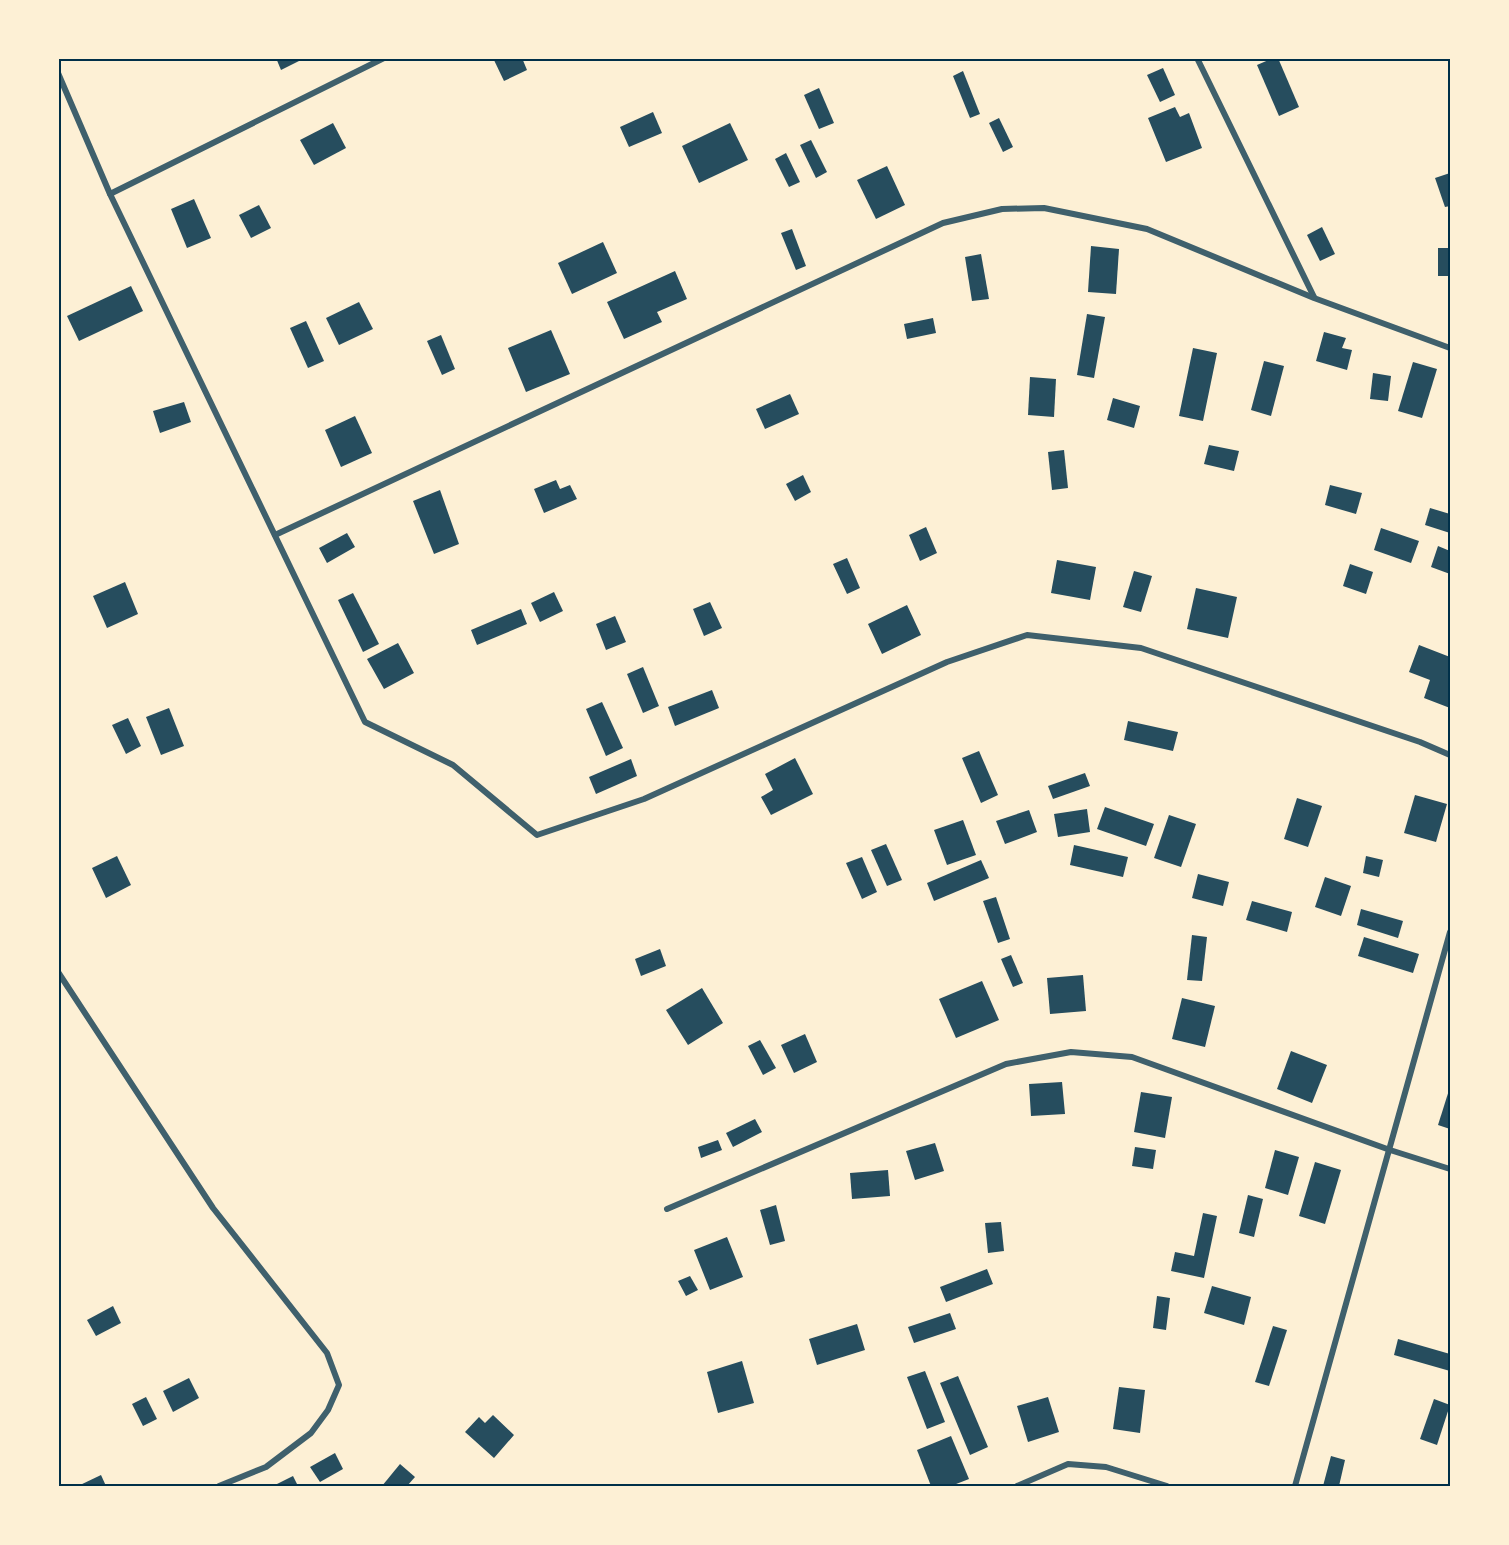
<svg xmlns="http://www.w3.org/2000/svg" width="1509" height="1545" viewBox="0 0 1509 1545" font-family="'Nunito Sans',sans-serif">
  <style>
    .building { fill: #264d5e }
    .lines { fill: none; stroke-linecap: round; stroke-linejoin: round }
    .minor { stroke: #3f606c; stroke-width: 6 }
    .neatline { fill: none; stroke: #003049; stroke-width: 2 }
  </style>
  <rect width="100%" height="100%" fill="#fdf0d5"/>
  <g class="building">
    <polygon points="276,58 305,58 281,70"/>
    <polygon points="493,58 522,58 527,70 504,81"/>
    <polygon points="1273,58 1278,58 1299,107 1279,116 1257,65"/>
    <polygon points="1163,68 1175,95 1160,102 1147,75"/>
    <polygon points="963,71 980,114 970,118 953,76"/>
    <polygon points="819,88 834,123 819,129 804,95"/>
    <polygon points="1175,107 1180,117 1189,113 1202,148 1166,162 1148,118"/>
    <polygon points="653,112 662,133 629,147 620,127"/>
    <polygon points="999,118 1013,147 1003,152 989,123"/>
    <polygon points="333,123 346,148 314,165 300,140"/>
    <polygon points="730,123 748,160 699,183 682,146"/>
    <polygon points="811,140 827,172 816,178 800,145"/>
    <polygon points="786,153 800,182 789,187 775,159"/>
    <polygon points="887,166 905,205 876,219 857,180"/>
    <polygon points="1450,173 1450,206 1445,207 1435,178"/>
    <polygon points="194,199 211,238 187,248 171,209"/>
    <polygon points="259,205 271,228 251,238 239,215"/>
    <polygon points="1322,227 1335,254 1320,261 1307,235"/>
    <polygon points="792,229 806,266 796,270 781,233"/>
    <polygon points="603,242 617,273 572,294 558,263"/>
    <polygon points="1091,246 1119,249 1116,294 1088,292"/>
    <rect x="1438" y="248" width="12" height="28"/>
    <polygon points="981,254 989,299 972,301 965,257"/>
    <polygon points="675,271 687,299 657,312 662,322 624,339 607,302"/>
    <polygon points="131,286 143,311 79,341 67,316"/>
    <polygon points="359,302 373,329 339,345 326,318"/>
    <polygon points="1087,314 1105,317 1094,378 1077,375"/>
    <polygon points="933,318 936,333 907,339 904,324"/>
    <polygon points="306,321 324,361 308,368 290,328"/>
    <polygon points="551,330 570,374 526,392 508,348"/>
    <polygon points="1324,332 1346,338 1342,348 1352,350 1347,370 1316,361"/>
    <polygon points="441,335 455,369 442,375 427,341"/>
    <polygon points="1193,348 1217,353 1203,421 1179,416"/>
    <polygon points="1264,361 1284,366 1271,416 1251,410"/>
    <polygon points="1413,362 1437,369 1422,418 1398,411"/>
    <polygon points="1373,373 1391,376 1388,401 1370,399"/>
    <polygon points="1030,377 1056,379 1054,417 1028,415"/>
    <polygon points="790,394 799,414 765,429 756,409"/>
    <polygon points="1113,398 1140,406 1134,428 1107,420"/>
    <polygon points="184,402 191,422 160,433 153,411"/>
    <polygon points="355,416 372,453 341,467 325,430"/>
    <polygon points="1209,445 1239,451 1234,471 1204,464"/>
    <polygon points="1064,450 1068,488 1052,490 1048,452"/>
    <polygon points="803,475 811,492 795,501 786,484"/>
    <polygon points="556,480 560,489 570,485 577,499 544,513 534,489"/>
    <polygon points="1330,485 1362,493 1356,514 1325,505"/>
    <polygon points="440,490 459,544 434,554 413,501"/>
    <polygon points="1430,508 1450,514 1450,533 1425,525"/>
    <polygon points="926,527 937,553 920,561 909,535"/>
    <polygon points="1381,528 1419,541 1411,563 1374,550"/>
    <polygon points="347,533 355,547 327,563 319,548"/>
    <polygon points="1438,546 1450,551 1450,574 1431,567"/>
    <polygon points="847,558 860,588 847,594 833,564"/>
    <polygon points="1057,560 1096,567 1090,600 1051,593"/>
    <polygon points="1350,564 1373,572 1366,594 1343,586"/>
    <polygon points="1134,571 1152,576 1141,612 1123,607"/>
    <polygon points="125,582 138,614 107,628 93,596"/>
    <polygon points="1196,588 1237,597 1228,638 1187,629"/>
    <polygon points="554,592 563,611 540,622 531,603"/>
    <polygon points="353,593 379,644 363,652 338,600"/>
    <polygon points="710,602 722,628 704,636 693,609"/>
    <polygon points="907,605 921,635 882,654 868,624"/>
    <polygon points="521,609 527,624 477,645 471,630"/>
    <polygon points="615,616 626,642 606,650 596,624"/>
    <polygon points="398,643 414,673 384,689 367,659"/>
    <polygon points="1419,645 1450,657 1450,708 1424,698 1430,680 1409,672"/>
    <polygon points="643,667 659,706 643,713 627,674"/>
    <polygon points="712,690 719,708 675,726 668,707"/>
    <polygon points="602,702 623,748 606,756 586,709"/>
    <polygon points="169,708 184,746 161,755 146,717"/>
    <polygon points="128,718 141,746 126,754 112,725"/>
    <polygon points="1128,721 1178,732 1173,751 1124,740"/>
    <polygon points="979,751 998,795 981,803 962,758"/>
    <polygon points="795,758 813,794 771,815 761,797 773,790 765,774"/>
    <polygon points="631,759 637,776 596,794 589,777"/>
    <polygon points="1085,773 1090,786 1053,799 1048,786"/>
    <polygon points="1415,795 1447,804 1436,842 1404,833"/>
    <polygon points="1297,798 1322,806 1308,847 1284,839"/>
    <polygon points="1105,807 1154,824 1146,846 1097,829"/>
    <polygon points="1087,809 1090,832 1058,837 1054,814"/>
    <polygon points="1029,810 1037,832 1005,844 996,821"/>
    <polygon points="1169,815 1196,824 1181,867 1154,858"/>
    <polygon points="963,820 976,855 947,865 934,830"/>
    <polygon points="886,844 902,880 887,886 871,850"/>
    <polygon points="1074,845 1128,857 1123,877 1070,865"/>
    <polygon points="117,856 131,885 106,898 92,868"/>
    <polygon points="1366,856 1383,860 1379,877 1363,873"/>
    <polygon points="862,857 877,892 862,899 846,863"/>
    <polygon points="981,860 989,878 934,901 927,883"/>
    <polygon points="1198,874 1229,882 1223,906 1192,898"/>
    <polygon points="1325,877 1351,886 1341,916 1315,907"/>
    <polygon points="996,897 1010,939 998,943 983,901"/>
    <polygon points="1252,901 1292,912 1287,932 1246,920"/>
    <polygon points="1361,909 1403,921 1398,938 1357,925"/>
    <polygon points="1192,935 1207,937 1202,981 1187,980"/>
    <polygon points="1364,937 1419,954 1413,973 1358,956"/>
    <polygon points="660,949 666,966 641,976 635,959"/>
    <polygon points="1011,955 1023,983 1013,987 1001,959"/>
    <polygon points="1083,975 1086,1011 1050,1014 1047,978"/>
    <polygon points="982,981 999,1020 956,1038 939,999"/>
    <polygon points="702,988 723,1023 688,1045 666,1010"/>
    <polygon points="1182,998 1215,1006 1205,1047 1172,1039"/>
    <polygon points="805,1034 817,1062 794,1073 781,1045"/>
    <polygon points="760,1040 776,1068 763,1075 748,1046"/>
    <polygon points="1291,1051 1327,1065 1312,1103 1277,1089"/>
    <polygon points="1062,1082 1065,1114 1031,1116 1029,1084"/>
    <polygon points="1450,1087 1450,1129 1438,1125"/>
    <polygon points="1141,1092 1172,1097 1165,1138 1134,1132"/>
    <polygon points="755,1119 762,1132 733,1147 726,1133"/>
    <polygon points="718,1140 722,1150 701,1158 698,1147"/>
    <polygon points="935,1143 944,1171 915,1180 906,1151"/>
    <polygon points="1135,1147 1156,1150 1153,1169 1132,1166"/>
    <polygon points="1275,1150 1299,1157 1288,1195 1265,1188"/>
    <polygon points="1315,1162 1341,1170 1325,1224 1299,1216"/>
    <polygon points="888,1170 890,1196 852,1199 850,1173"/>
    <polygon points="1248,1195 1263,1199 1254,1237 1239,1233"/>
    <polygon points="776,1205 785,1241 770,1245 760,1210"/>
    <polygon points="1203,1213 1217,1216 1204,1278 1171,1271 1175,1252 1194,1256"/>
    <polygon points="1001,1222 1004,1251 988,1253 985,1223"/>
    <polygon points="727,1237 743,1277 710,1290 694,1250"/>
    <polygon points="987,1269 993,1284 946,1302 940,1287"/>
    <polygon points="690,1276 698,1290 686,1296 678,1281"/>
    <polygon points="1212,1286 1251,1297 1244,1325 1204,1313"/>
    <polygon points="1157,1296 1170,1298 1166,1330 1153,1328"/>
    <polygon points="113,1306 121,1323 96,1336 87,1320"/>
    <polygon points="950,1313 956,1329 914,1343 908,1327"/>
    <polygon points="857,1324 865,1350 817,1365 809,1339"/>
    <polygon points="1273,1326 1287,1330 1269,1386 1255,1382"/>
    <polygon points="1398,1339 1450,1354 1450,1371 1394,1355"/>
    <polygon points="742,1361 754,1403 718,1413 707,1372"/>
    <polygon points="925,1371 945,1422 927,1429 907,1377"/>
    <polygon points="958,1376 988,1447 970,1455 940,1383"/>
    <polygon points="189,1378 199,1398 173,1412 163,1391"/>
    <polygon points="1119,1387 1145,1390 1140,1433 1113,1429"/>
    <polygon points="146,1397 157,1419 143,1426 132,1404"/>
    <polygon points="1048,1397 1059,1432 1028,1442 1017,1406"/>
    <polygon points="1434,1399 1450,1405 1437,1445 1420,1439"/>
    <polygon points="493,1415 514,1435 494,1458 465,1432 479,1417 485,1423"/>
    <polygon points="951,1436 969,1479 951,1486 931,1486 917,1450"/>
    <polygon points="335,1453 343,1469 320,1482 310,1467"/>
    <polygon points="1331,1456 1345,1460 1339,1486 1323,1486"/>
    <polygon points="400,1464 415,1477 407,1486 382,1486"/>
    <polygon points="101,1475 106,1486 78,1486"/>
    <polygon points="293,1476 298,1486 278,1486 277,1484"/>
  </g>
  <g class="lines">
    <g class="minor">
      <polyline points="1197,58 1314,297"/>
      <polyline points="58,73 110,194 365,722 453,765 537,835 644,799 947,662 1027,635 1141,648 1420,742 1450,755"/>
      <polyline points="110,194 384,58"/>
      <polyline points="275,535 943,223 1002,209 1044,208 1147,229 1314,298 1450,348"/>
      <polyline points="58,972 213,1208 327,1353 339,1385 328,1410 311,1433 266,1467 219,1486"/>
      <polyline points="667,1209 1006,1064 1071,1052 1132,1057 1390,1150 1450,1169"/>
      <polyline points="1017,1486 1068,1464 1106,1467 1167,1486"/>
      <polyline points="1295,1486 1450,932"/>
    </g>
  </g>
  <rect width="1509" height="1545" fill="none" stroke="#fdf0d5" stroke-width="120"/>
  <rect x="60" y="60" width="1389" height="1425" class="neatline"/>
</svg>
